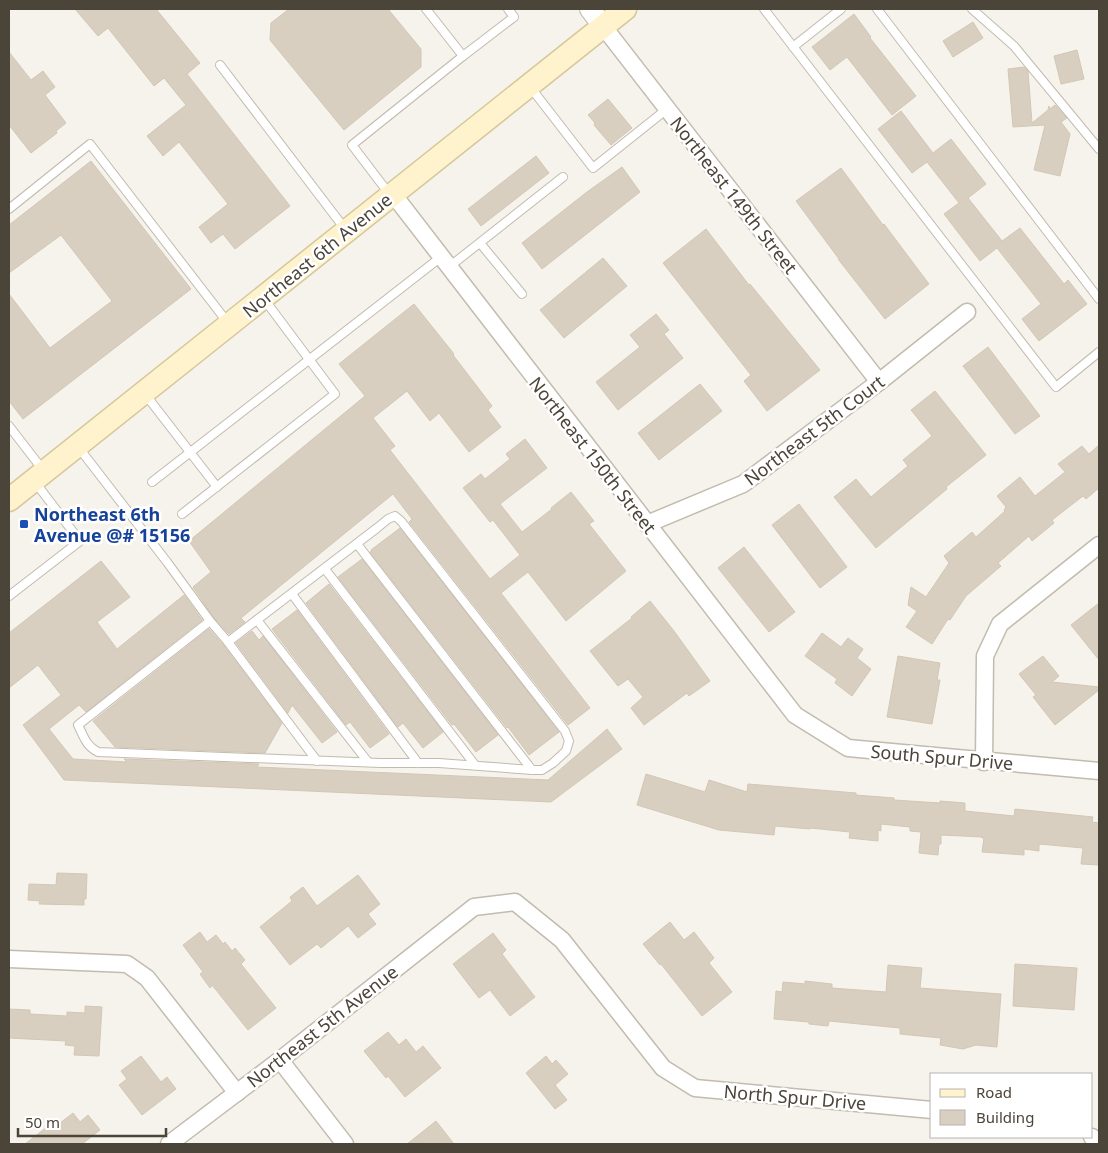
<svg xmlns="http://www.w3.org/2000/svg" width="1108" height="1153" viewBox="0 0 1108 1153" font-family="'Noto Sans',sans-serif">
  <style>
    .building { fill: #d8cfc1; stroke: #d3c7b4 }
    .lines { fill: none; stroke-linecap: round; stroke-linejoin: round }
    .service-casing { stroke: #c2bbae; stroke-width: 10 }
    .minor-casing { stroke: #c2bbae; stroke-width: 19 }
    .tertiary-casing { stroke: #c2bbae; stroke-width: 22 }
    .secondary-casing { stroke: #d6c79b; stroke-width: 25 }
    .service { stroke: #fff; stroke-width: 8 }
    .minor { stroke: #fff; stroke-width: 16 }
    .tertiary { stroke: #fff; stroke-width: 20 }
    .secondary { stroke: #fff3cd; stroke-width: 22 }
    .transit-dot { fill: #1a4fb4; stroke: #fff; stroke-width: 2 }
    .labels { text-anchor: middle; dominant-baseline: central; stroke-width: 5; stroke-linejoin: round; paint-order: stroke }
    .street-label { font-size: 18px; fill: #4b4439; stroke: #fff }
    .transit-label { font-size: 18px; font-weight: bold; fill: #164399; stroke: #fff; text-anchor: start }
  </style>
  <rect width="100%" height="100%" fill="#f6f3ec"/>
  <g class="building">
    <polygon points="75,9 156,9 200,63 187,74 290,206 235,249 223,234 211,243 199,227 228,204 179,142 163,156 147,136 186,105 164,78 154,86 108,28 98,36"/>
    <polygon points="289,9 388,9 421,49 421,67 344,130 270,40 271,23"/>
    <polygon points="854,14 871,37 870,38 916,96 892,115 847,57 830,70 812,47"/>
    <polygon points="973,22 983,38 953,57 943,41"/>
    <polygon points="1077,50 1084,79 1061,84 1054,56"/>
    <polygon points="9,52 31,80 43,71 55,87 45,95 66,123 56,131 57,133 31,153 9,125"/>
    <polygon points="1024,67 1028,71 1032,123 1048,110 1049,106 1050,109 1055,105 1067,118 1061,122 1070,134 1060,176 1034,170 1045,125 1013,127 1008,69"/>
    <polygon points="608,99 632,128 611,145 594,125 595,123 588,115"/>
    <polygon points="901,111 933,153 951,139 986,184 968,198 1002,241 1020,228 1064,284 1068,280 1087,304 1039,341 1022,319 1041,304 997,248 980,261 944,214 959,203 927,162 912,173 878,129"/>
    <polygon points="536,156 549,173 481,226 468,209"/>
    <polygon points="91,161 191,289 23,419 9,401 9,294 50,348 112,301 61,235 9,273 9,225"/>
    <polygon points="622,167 640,192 542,269 522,243 587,192"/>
    <polygon points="841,168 883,225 884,224 929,284 885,319 838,259 839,259 796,201"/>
    <polygon points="706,229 749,285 750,284 820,370 767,411 744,381 751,375 663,263"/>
    <polygon points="603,258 627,286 564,338 540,310"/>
    <polygon points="414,304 454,354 453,355 492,406 488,410 501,427 469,452 439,413 430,421 407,391 373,418 395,446 390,450 490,579 520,555 493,520 490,522 463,488 481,474 485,479 510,459 506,454 525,439 547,468 500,504 522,532 552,509 551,508 571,492 594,521 589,524 626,571 566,621 528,572 501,593 590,708 568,725 409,522 412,519 393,494 241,618 245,622 229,634 214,618 193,587 211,572 189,541 365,396 339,364"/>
    <polygon points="656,314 669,330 664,334 683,358 618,410 596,382 640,347 630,335"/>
    <polygon points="988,347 1040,416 1015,434 963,366"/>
    <polygon points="700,384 722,411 659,460 638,433"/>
    <polygon points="935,391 986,455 946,487 947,489 876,548 834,497 856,479 871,497 908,466 903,460 932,436 911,410"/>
    <polygon points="1099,445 1099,488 1086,499 1083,496 1052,520 1054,523 1032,541 1029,536 998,563 1001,566 966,596 950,620 948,619 932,644 906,627 917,611 908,605 911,587 926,597 949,563 944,556 972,532 976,537 1005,511 1004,510 1006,507 997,496 1020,477 1035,496 1065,472 1058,464 1082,446 1089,454"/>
    <polygon points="799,504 847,567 820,588 772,525"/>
    <polygon points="400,528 559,732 529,755 508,727 507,728 370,552 372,551 371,550"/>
    <polygon points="744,547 795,612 769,632 718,568"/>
    <polygon points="362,559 498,735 476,752 454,724 452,725 338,577"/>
    <polygon points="101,561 130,597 97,622 117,649 184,595 202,620 86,712 79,705 49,729 73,759 127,762 124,759 259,764 257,767 549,780 548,780 607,729 622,749 551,802 64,780 23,725 61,695 38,665 9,688 9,633"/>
    <polygon points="329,584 443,732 423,748 403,723 398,727 306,603"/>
    <polygon points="650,601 674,631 710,681 689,696 687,693 644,725 631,708 643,697 628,679 618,686 590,651 632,618 631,617"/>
    <polygon points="1099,603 1099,660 1071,625"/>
    <polygon points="297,610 389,734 370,748 350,722 346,725 272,629"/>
    <polygon points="209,629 224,646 282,723 265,753 115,747 93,721"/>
    <polygon points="252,631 259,640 263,636 337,732 322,743 292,705 288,713 236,643"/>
    <polygon points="822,633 841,647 848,638 863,649 857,658 871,669 852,696 835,683 837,679 805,656"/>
    <polygon points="898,656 940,663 937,680 940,680 932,724 887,717"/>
    <polygon points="1043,656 1059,676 1052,682 1099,687 1099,690 1055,725 1033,697 1036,695 1019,674"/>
    <polygon points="646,774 705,792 709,780 747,792 748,784 856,793 856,795 894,798 894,800 940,803 940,801 965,803 965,811 1014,816 1015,809 1093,817 1092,822 1099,823 1099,865 1081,864 1083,848 1039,844 1039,851 1024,849 1024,855 982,852 984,838 982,838 982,837 941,835 941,844 939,844 938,855 919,853 921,832 910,831 910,827 881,824 881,831 878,830 878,841 849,838 850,832 810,828 810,829 775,826 774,835 719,830 637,805"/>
    <polygon points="57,873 87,874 86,899 84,899 84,905 39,904 40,901 28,900 29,884 56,885"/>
    <polygon points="358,875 380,904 368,914 376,924 358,938 348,926 321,948 317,944 290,965 260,927 292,901 290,897 303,887 317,906"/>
    <polygon points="670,922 684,940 694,932 714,958 709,963 732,992 702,1016 661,964 660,965 643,944"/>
    <polygon points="200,932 207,942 216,935 223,944 225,942 232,951 235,948 245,960 241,964 276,1008 248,1030 212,985 210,988 200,974 203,972 183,945"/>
    <polygon points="493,933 506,950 502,954 535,997 510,1016 490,990 479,998 453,964"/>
    <polygon points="1015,964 1077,968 1074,1010 1013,1006"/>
    <polygon points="888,965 922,968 920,988 1001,994 997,1047 976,1045 963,1049 940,1045 941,1038 900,1034 900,1028 829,1021 828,1026 809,1024 809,1022 774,1019 776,991 782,992 783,982 805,984 805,981 832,984 832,988 886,992"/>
    <polygon points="85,1006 102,1007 99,1056 74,1055 75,1046 65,1045 66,1041 9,1038 9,1009 30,1010 30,1014 67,1016 67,1012 85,1013"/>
    <polygon points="388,1032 399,1045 406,1039 416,1052 423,1046 441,1068 405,1097 388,1076 386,1078 364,1051"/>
    <polygon points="141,1056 161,1082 167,1077 176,1089 142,1115 119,1085 127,1079 121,1071"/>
    <polygon points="546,1056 552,1064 556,1060 568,1074 555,1085 567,1100 555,1109 526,1073"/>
    <polygon points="73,1113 80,1122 88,1115 100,1130 82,1144 25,1144 52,1123 55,1127"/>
    <polygon points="436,1121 454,1144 407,1144"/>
  </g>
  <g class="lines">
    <g class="service-casing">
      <g id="service">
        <polyline points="764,9 1056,387 1099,352"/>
        <polyline points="877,9 1099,299"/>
        <polyline points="972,9 1014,46 1099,149"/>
        <polyline points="793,47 841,9"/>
        <polyline points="463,56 514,17 508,9"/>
        <polyline points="220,65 345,229"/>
        <polyline points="531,88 593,168 667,109"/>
        <polyline points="390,195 352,145 463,56 426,9"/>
        <polyline points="9,209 90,144 228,323"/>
        <polyline points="480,243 522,294"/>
        <polyline points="449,267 563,177"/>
        <polyline points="145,394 217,487"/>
        <polyline points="9,426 43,470"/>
        <path d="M79 448 167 562 210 621 78 725C84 737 86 746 98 752L380 763H439L532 770H542L553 763 566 751 569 741 565 731 401 521 395 516 388 519 377 528 228 642 210 621"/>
        <polyline points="152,482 441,257"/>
        <polyline points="182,514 335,394 264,299"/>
        <polyline points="357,544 532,770"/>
        <polyline points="325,569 475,765"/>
        <polyline points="292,594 418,763"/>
        <polyline points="9,596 80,541 35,482"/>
        <polyline points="257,620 368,762"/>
        <polyline points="228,642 317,761"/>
      </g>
    </g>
    <g class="minor-casing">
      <g id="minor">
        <polyline points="603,26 879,382"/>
        <polyline points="393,194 795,715 848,748 1099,771"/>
        <polyline points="647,524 743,484 879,382 967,312"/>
        <polyline points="984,762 985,656 1000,624 1099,545"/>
        <polyline points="9,959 127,964 147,978 237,1093"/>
        <polyline points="280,1060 345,1144"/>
        <polyline points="1092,1137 1098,1144"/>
        <polyline points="169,1144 280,1060 474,907 515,902 562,940 663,1068 695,1088 932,1110"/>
      </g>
    </g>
    <g class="tertiary-casing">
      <polyline id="tertiary" points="590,9 603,26"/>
    </g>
    <g class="secondary-casing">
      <polyline id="secondary" points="9,500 625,9"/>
    </g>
    <use href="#service" class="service"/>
    <use href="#minor" class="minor"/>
    <use href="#tertiary" class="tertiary"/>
    <use href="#secondary" class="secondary"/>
  </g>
  <rect class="transit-dot" x="19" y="519" width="10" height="10" rx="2.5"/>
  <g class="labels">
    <g class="street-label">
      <text transform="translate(734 195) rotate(52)">Northeast 149th Street</text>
      <text transform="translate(317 255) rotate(-39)">Northeast 6th Avenue</text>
      <text transform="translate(814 430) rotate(-37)">Northeast 5th Court</text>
      <text transform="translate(593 455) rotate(52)">Northeast 150th Street</text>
      <text transform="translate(942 757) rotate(5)">South Spur Drive</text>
      <text transform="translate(322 1026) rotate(-38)">Northeast 5th Avenue</text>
      <text transform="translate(795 1097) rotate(5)">North Spur Drive</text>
    </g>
    <g class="transit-label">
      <text x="34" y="514">Northeast 6th<tspan x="34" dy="21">Avenue @# 15156</tspan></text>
    </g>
  </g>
  <rect width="1108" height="1153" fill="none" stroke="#4b4439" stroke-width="20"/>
  <rect x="930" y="1073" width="162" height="65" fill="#ffffff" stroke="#b7b4b0"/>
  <rect x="940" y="1089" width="25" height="8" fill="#fff3cd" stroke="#b7b4b0"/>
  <text x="976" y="1098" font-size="15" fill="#4b4439">Road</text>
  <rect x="940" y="1110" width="25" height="15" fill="#d8cfc1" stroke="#b7b4b0"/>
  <text x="976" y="1123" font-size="15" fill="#4b4439">Building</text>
  <path d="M18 1128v8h148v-8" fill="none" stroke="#4b4439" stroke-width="2.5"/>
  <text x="25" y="1128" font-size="15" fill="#4b4439" stroke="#ffffff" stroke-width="4" paint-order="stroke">50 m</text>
</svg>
